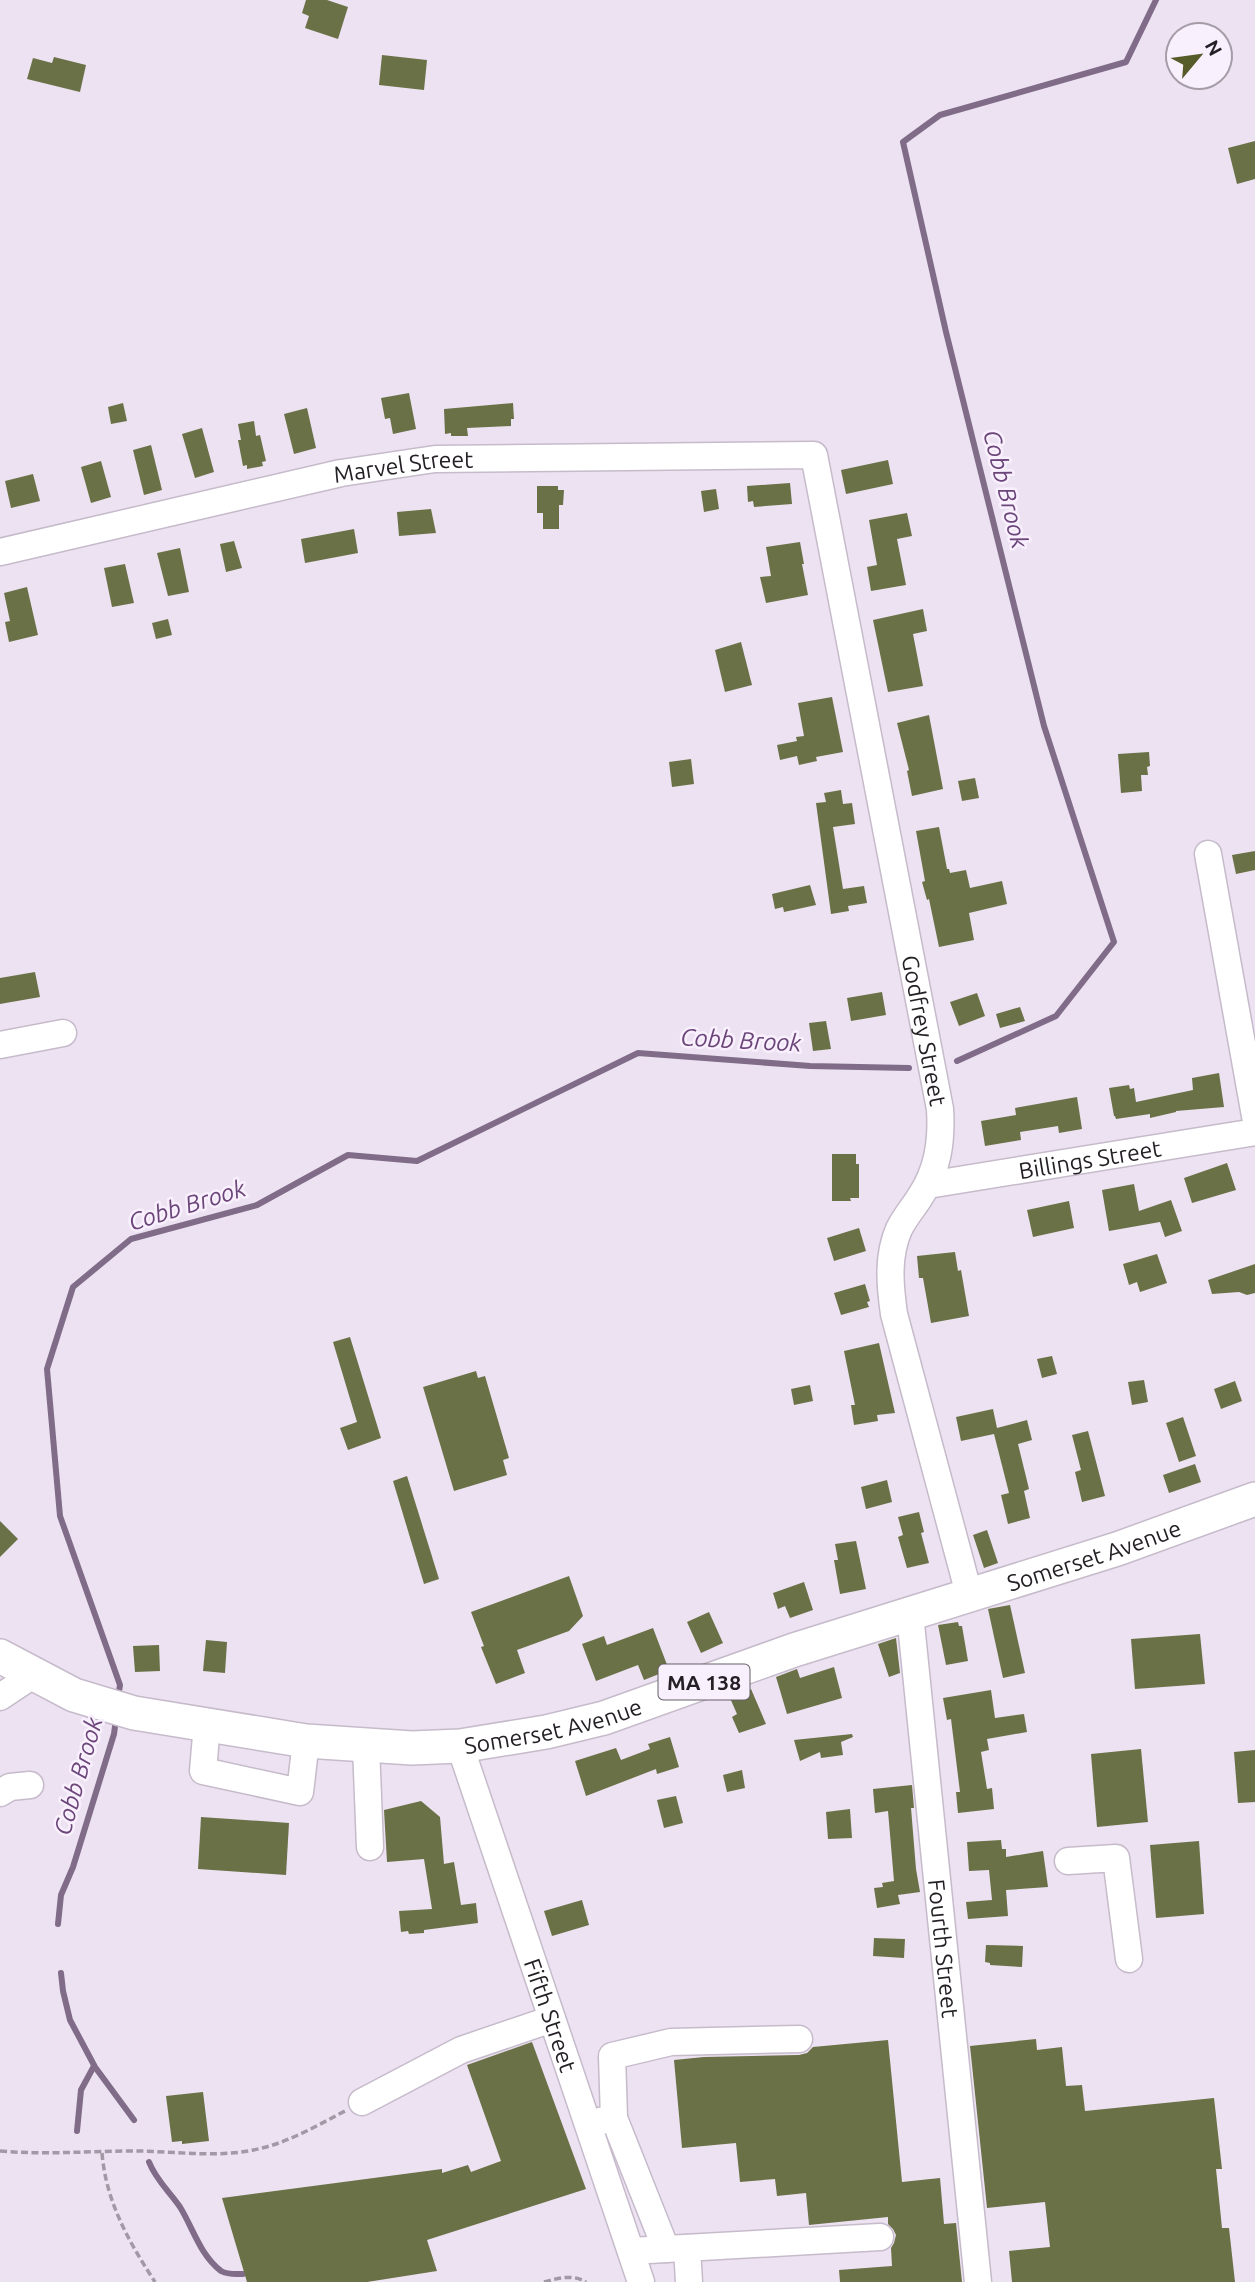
<svg xmlns="http://www.w3.org/2000/svg" width="1255" height="2282" viewBox="0 0 1255 2282" font-family="Ubuntu,sans-serif">
  <style>
    .lines { fill: none; stroke-linecap: round; stroke-linejoin: round }
    .stream { stroke: #806c88; stroke-width: 6 }
    .building { fill: #6a7146 }
    .minor-casing { stroke: #c6bbca; stroke-width: 29 }
    .major-casing { stroke: #c6bbca; stroke-width: 36 }
    .path { stroke: #a199a5; stroke-width: 3.5; stroke-dasharray: 7 3.5; stroke-linecap: butt }
    .minor { stroke: #fff; stroke-width: 26 }
    .major { stroke: #fff; stroke-width: 33 }
    .labels { text-anchor: middle; dominant-baseline: central; stroke-width: 5; stroke-linejoin: round; paint-order: stroke }
    .shield { fill: #f9f0fd; stroke: #645e66; stroke-width: 2 }
    .shield-label { font-size: 21px; font-weight: bold; fill: #242025 }
    .street-label { font-size: 23px; fill: #242025; stroke: #f9f0fd }
    .water-label { font-size: 24px; font-style: italic; fill: #6c467a; stroke: #f9f0fd }
  </style>
  <rect width="100%" height="100%" fill="#ede2f2"/>
  <g class="lines">
    <g class="stream">
      <polyline points="957,1061 1056,1016 1114,942 1044,726 946,332 903,142 940,115 1126,62 1156,0"/>
      <polyline points="118,1697 120,1685 60,1516 47,1369 73,1287 131,1239 257,1205 348,1155 417,1161 638,1053 810,1066 909,1068"/>
      <polyline points="58,1924 61,1895 73,1867 114,1734 116,1719"/>
      <polyline points="61,1973 63,1991 70,2020 95,2067 134,2120"/>
      <polyline points="77,2131 81,2090 94,2066"/>
      <path d="M149 2162C156 2180 169 2191 180 2207 193 2228 200 2255 221 2271 228 2275 235 2274 243 2274"/>
    </g>
  </g>
  <g class="building">
    <polygon points="306,0 327,0 348,7 338,39 305,28 309,16 302,13"/>
    <polygon points="382,55 427,60 424,90 379,85"/>
    <polygon points="54,57 86,65 80,92 27,79 33,58 52,63"/>
    <polygon points="1255,141 1255,179 1237,184 1228,148"/>
    <polygon points="409,393 416,429 393,434 390,418 385,419 381,398"/>
    <polygon points="123,403 127,421 111,424 108,407"/>
    <polygon points="513,403 514,419 511,419 511,426 467,428 468,436 451,436 451,433 445,434 444,409"/>
    <polygon points="307,408 316,448 294,454 284,414"/>
    <polygon points="254,421 256,436 260,435 266,461 262,462 263,466 247,469 247,465 243,466 238,440 241,440 238,424"/>
    <polygon points="202,428 214,472 195,478 182,434"/>
    <polygon points="151,445 162,490 144,495 133,450"/>
    <polygon points="888,460 893,484 846,494 841,470"/>
    <polygon points="101,461 111,497 91,503 81,467"/>
    <polygon points="33,474 40,501 11,508 5,481"/>
    <polygon points="790,483 792,504 754,507 753,501 748,502 747,486"/>
    <polygon points="537,486 558,486 558,490 564,490 563,505 559,505 559,529 543,529 543,513 537,513"/>
    <polygon points="716,489 719,509 704,512 701,491"/>
    <polygon points="431,509 436,533 399,536 397,512"/>
    <polygon points="907,513 912,536 897,539 906,585 871,591 867,567 877,565 869,520"/>
    <polygon points="354,529 358,553 305,563 301,539"/>
    <polygon points="234,541 242,568 226,572 220,544"/>
    <polygon points="800,542 804,564 802,564 808,595 766,603 760,577 771,576 766,547"/>
    <polygon points="180,548 189,592 168,596 157,553"/>
    <polygon points="125,564 134,603 112,607 104,568"/>
    <polygon points="27,587 38,635 9,642 5,622 10,621 4,593"/>
    <polygon points="923,609 927,631 913,634 923,686 888,692 873,620"/>
    <polygon points="168,619 172,635 156,639 152,623"/>
    <polygon points="741,642 752,685 725,692 715,650"/>
    <polygon points="832,697 843,752 816,757 817,761 799,765 797,756 780,760 777,745 797,741 796,737 804,736 798,703"/>
    <polygon points="929,715 943,789 912,796 907,771 909,770 897,723"/>
    <polygon points="1149,752 1150,766 1147,767 1148,775 1141,775 1142,791 1121,793 1118,754"/>
    <polygon points="691,759 694,784 672,787 669,762"/>
    <polygon points="975,778 979,798 962,801 958,781"/>
    <polygon points="841,790 843,804 852,803 855,824 833,827 843,889 864,886 867,903 848,906 849,911 831,914 816,803 826,802 824,793"/>
    <polygon points="939,827 947,869 949,869 950,873 966,870 970,888 1002,881 1007,904 969,913 974,940 939,947 929,899 927,900 922,882 925,881 916,831"/>
    <polygon points="1255,851 1255,870 1236,874 1232,855"/>
    <polygon points="810,885 816,905 784,912 783,907 775,909 772,894"/>
    <polygon points="35,972 40,997 0,1004 0,978"/>
    <polygon points="882,992 886,1015 851,1021 847,998"/>
    <polygon points="977,993 985,1016 959,1026 950,1002"/>
    <polygon points="1020,1007 1025,1021 1000,1028 996,1014"/>
    <polygon points="826,1021 831,1049 813,1051 809,1023"/>
    <polygon points="1219,1073 1224,1107 1176,1111 1176,1112 1150,1118 1150,1114 1116,1119 1115,1116 1114,1116 1109,1088 1129,1085 1130,1089 1134,1088 1136,1102 1193,1090 1192,1078"/>
    <polygon points="1077,1097 1082,1129 1059,1133 1058,1126 1020,1132 1021,1140 985,1146 981,1121 1016,1115 1015,1108"/>
    <polygon points="832,1154 856,1154 856,1164 859,1164 859,1198 850,1198 851,1201 832,1201"/>
    <polygon points="1227,1163 1236,1190 1192,1203 1184,1178"/>
    <polygon points="1134,1184 1139,1211 1171,1200 1182,1231 1165,1237 1160,1222 1109,1231 1102,1190"/>
    <polygon points="1069,1201 1074,1228 1033,1237 1027,1210"/>
    <polygon points="859,1228 866,1251 834,1261 827,1238"/>
    <polygon points="955,1252 958,1271 961,1270 969,1316 931,1323 923,1278 919,1278 917,1256"/>
    <polygon points="1157,1254 1167,1283 1140,1292 1137,1282 1129,1285 1123,1264"/>
    <polygon points="1255,1264 1255,1293 1247,1295 1239,1292 1212,1294 1208,1280"/>
    <polygon points="865,1284 870,1301 867,1302 869,1307 841,1315 834,1293"/>
    <polygon points="350,1337 381,1438 348,1450 340,1428 357,1422 333,1342"/>
    <polygon points="879,1343 895,1413 877,1415 878,1421 854,1425 851,1405 855,1405 844,1351"/>
    <polygon points="1052,1356 1057,1374 1042,1378 1037,1359"/>
    <polygon points="476,1371 478,1378 485,1376 509,1458 503,1460 507,1475 454,1491 423,1387"/>
    <polygon points="1144,1380 1148,1402 1132,1405 1128,1382"/>
    <polygon points="1235,1381 1242,1401 1221,1409 1214,1389"/>
    <polygon points="810,1385 813,1401 794,1405 791,1389"/>
    <polygon points="993,1409 997,1428 1027,1420 1032,1440 1018,1444 1029,1489 1024,1491 1030,1518 1008,1524 1001,1495 1009,1493 994,1434 961,1441 956,1417"/>
    <polygon points="1183,1417 1196,1456 1179,1462 1166,1423"/>
    <polygon points="1088,1431 1105,1496 1082,1502 1075,1472 1081,1470 1072,1435"/>
    <polygon points="1195,1464 1201,1482 1169,1493 1163,1475"/>
    <polygon points="407,1476 439,1579 424,1584 393,1481"/>
    <polygon points="887,1480 892,1502 866,1509 861,1487"/>
    <polygon points="919,1512 924,1532 921,1533 929,1563 907,1568 898,1537 903,1535 898,1517"/>
    <polygon points="0,1521 18,1539 0,1557"/>
    <polygon points="987,1530 998,1563 984,1568 973,1535"/>
    <polygon points="856,1541 866,1589 840,1594 834,1560 838,1560 835,1544"/>
    <polygon points="569,1576 583,1616 569,1631 517,1650 525,1673 496,1684 481,1647 484,1646 471,1612"/>
    <polygon points="804,1582 813,1610 790,1618 785,1606 778,1609 773,1593"/>
    <polygon points="1010,1605 1025,1673 1003,1678 988,1609"/>
    <polygon points="709,1612 723,1643 701,1653 687,1622"/>
    <polygon points="958,1622 959,1626 962,1626 968,1661 946,1665 938,1625"/>
    <polygon points="653,1628 669,1670 644,1680 638,1665 596,1681 582,1644 604,1636 607,1645"/>
    <polygon points="1200,1634 1205,1684 1135,1689 1131,1639"/>
    <polygon points="896,1638 900,1673 889,1677 878,1644"/>
    <polygon points="206,1640 227,1642 225,1673 203,1671"/>
    <polygon points="159,1645 160,1671 135,1672 133,1646"/>
    <polygon points="834,1667 842,1698 787,1714 776,1677 797,1669 800,1678"/>
    <polygon points="751,1689 766,1724 739,1733 732,1717 737,1714 730,1698"/>
    <polygon points="991,1690 995,1718 1024,1714 1027,1732 987,1739 989,1750 981,1752 987,1789 992,1788 994,1809 958,1813 956,1792 960,1792 951,1719 947,1720 943,1698"/>
    <polygon points="852,1734 853,1737 841,1742 843,1755 821,1758 820,1752 800,1761 794,1740"/>
    <polygon points="670,1737 679,1767 657,1774 656,1769 586,1796 575,1761 616,1748 621,1760 650,1749 648,1744"/>
    <polygon points="1141,1749 1148,1822 1097,1827 1091,1754"/>
    <polygon points="1255,1750 1255,1802 1238,1803 1234,1752"/>
    <polygon points="742,1770 745,1788 727,1792 723,1775"/>
    <polygon points="912,1785 914,1808 911,1808 916,1869 920,1892 898,1895 900,1904 877,1908 874,1888 883,1887 882,1883 894,1881 888,1811 875,1813 873,1789"/>
    <polygon points="676,1796 683,1823 664,1828 657,1800"/>
    <polygon points="421,1801 440,1817 444,1864 454,1862 461,1905 476,1903 478,1923 424,1930 424,1933 409,1934 408,1931 401,1932 399,1911 432,1909 424,1859 387,1862 384,1810"/>
    <polygon points="850,1809 852,1838 828,1839 826,1812"/>
    <polygon points="201,1817 289,1823 286,1875 198,1869"/>
    <polygon points="1001,1840 1002,1849 1006,1849 1006,1857 1043,1851 1048,1887 1006,1890 1008,1916 968,1919 966,1902 992,1900 989,1870 969,1871 967,1842"/>
    <polygon points="1199,1841 1204,1914 1156,1918 1150,1845"/>
    <polygon points="582,1900 589,1925 552,1936 544,1911"/>
    <polygon points="874,1938 905,1939 904,1958 873,1956"/>
    <polygon points="986,1945 1023,1946 1022,1967 990,1965 990,1963 985,1962"/>
    <polygon points="1036,2039 1037,2050 1062,2047 1066,2086 1082,2085 1085,2111 1214,2098 1222,2169 1216,2169 1222,2228 1229,2228 1235,2282 1012,2282 1009,2251 1050,2247 1045,2202 987,2208 970,2046"/>
    <polygon points="888,2040 902,2182 940,2178 944,2224 956,2223 962,2282 840,2282 839,2270 892,2266 891,2248 894,2243 896,2235 893,2229 888,2224 888,2217 809,2225 806,2193 777,2196 775,2179 740,2182 736,2143 682,2148 674,2060 704,2057 799,2055 807,2053 813,2047"/>
    <polygon points="532,2042 586,2189 427,2240 437,2271 367,2282 247,2282 222,2198 442,2169 442,2173 468,2165 471,2172 501,2161 467,2065"/>
    <polygon points="203,2092 209,2141 182,2144 182,2141 172,2142 166,2096"/>
  </g>
  <g class="lines">
    <g class="minor-casing">
      <g id="minor">
        <path id="s1" d="M0 552 341 473 435 459 814 455 940 1109C942 1141 938 1170 920 1197 913 1208 905 1217 899 1229 887 1256 890 1286 894 1314L969 1594"/>
        <polyline points="1208,854 1255,1116"/>
        <polyline points="0,1045 63,1033"/>
        <path id="s2" d="M928 1185 1255 1132"/>
        <path id="s3" d="M910 1614 978 2282"/>
        <polyline points="0,1697 33,1675"/>
        <polyline points="207,1724 203,1771 300,1792 306,1741"/>
        <polyline points="366,1746 370,1847"/>
        <path id="s4" d="M460 1746 641 2282"/>
        <polyline points="0,1793 10,1787 30,1785"/>
        <polyline points="1068,1861 1116,1858 1129,1959"/>
        <polyline points="362,2102 461,2050 552,2019"/>
        <polyline points="614,2118 612,2056 671,2042 799,2039"/>
        <polyline points="600,2121 614,2118 666,2249"/>
        <polyline points="687,2248 689,2282"/>
        <polyline points="631,2251 880,2237"/>
      </g>
    </g>
    <g class="major-casing">
      <g id="major">
        <path id="s5" d="M0 1656 74 1695 134 1713 306 1741 412 1748 460 1746 546 1732 604 1718 794 1650 1117 1549 1255 1499"/>
      </g>
    </g>
    <g class="path">
      <path d="M0 2151C46 2155 89 2151 134 2151 176 2151 220 2159 262 2148 291 2141 318 2125 345 2111"/>
      <path d="M102 2153C106 2202 129 2242 155 2282"/>
      <path d="M544 2282C559 2278 573 2274 586 2282"/>
    </g>
    <use href="#minor" class="minor"/>
    <use href="#major" class="major"/>
  </g>
  <g class="labels">
    <rect class="shield" x="658.5" y="1664.5" width="91" height="35" rx="5"/>
    <g class="shield-label">
      <text x="704" y="1682">MA 138</text>
    </g>
    <g class="street-label">
      <text stroke="none"><textPath href="#s1" startOffset="413">Marvel Street</textPath></text>
      <text stroke="none"><textPath href="#s1" startOffset="1410">Godfrey Street</textPath></text>
      <text stroke="none"><textPath href="#s2" startOffset="164">Billings Street</textPath></text>
      <text stroke="none"><textPath href="#s5" startOffset="1138">Somerset Avenue</textPath></text>
      <text stroke="none"><textPath href="#s5" startOffset="570">Somerset Avenue</textPath></text>
      <text stroke="none"><textPath href="#s3" startOffset="336">Fourth Street</textPath></text>
      <text stroke="none"><textPath href="#s4" startOffset="284">Fifth Street</textPath></text>
    </g>
    <g class="water-label">
      <text transform="translate(1006 489) rotate(76)">Cobb Brook</text>
      <text transform="translate(741 1040) rotate(3)">Cobb Brook</text>
      <text transform="translate(187 1205) rotate(-17)">Cobb Brook</text>
      <text transform="translate(78 1776) rotate(-74)">Cobb Brook</text>
    </g>
  </g>
  <g transform="translate(1199 56) rotate(61)"><circle r="33" fill="#f9f0fd" stroke="#a49da7" stroke-width="2"/>
  <path d="M0-5L12 26L0 18L-12 26Z" fill="#555b29"/>
  <text y="-10" font-size="19" font-weight="bold" text-anchor="middle" fill="#242025">N</text>
  </g>
</svg>
